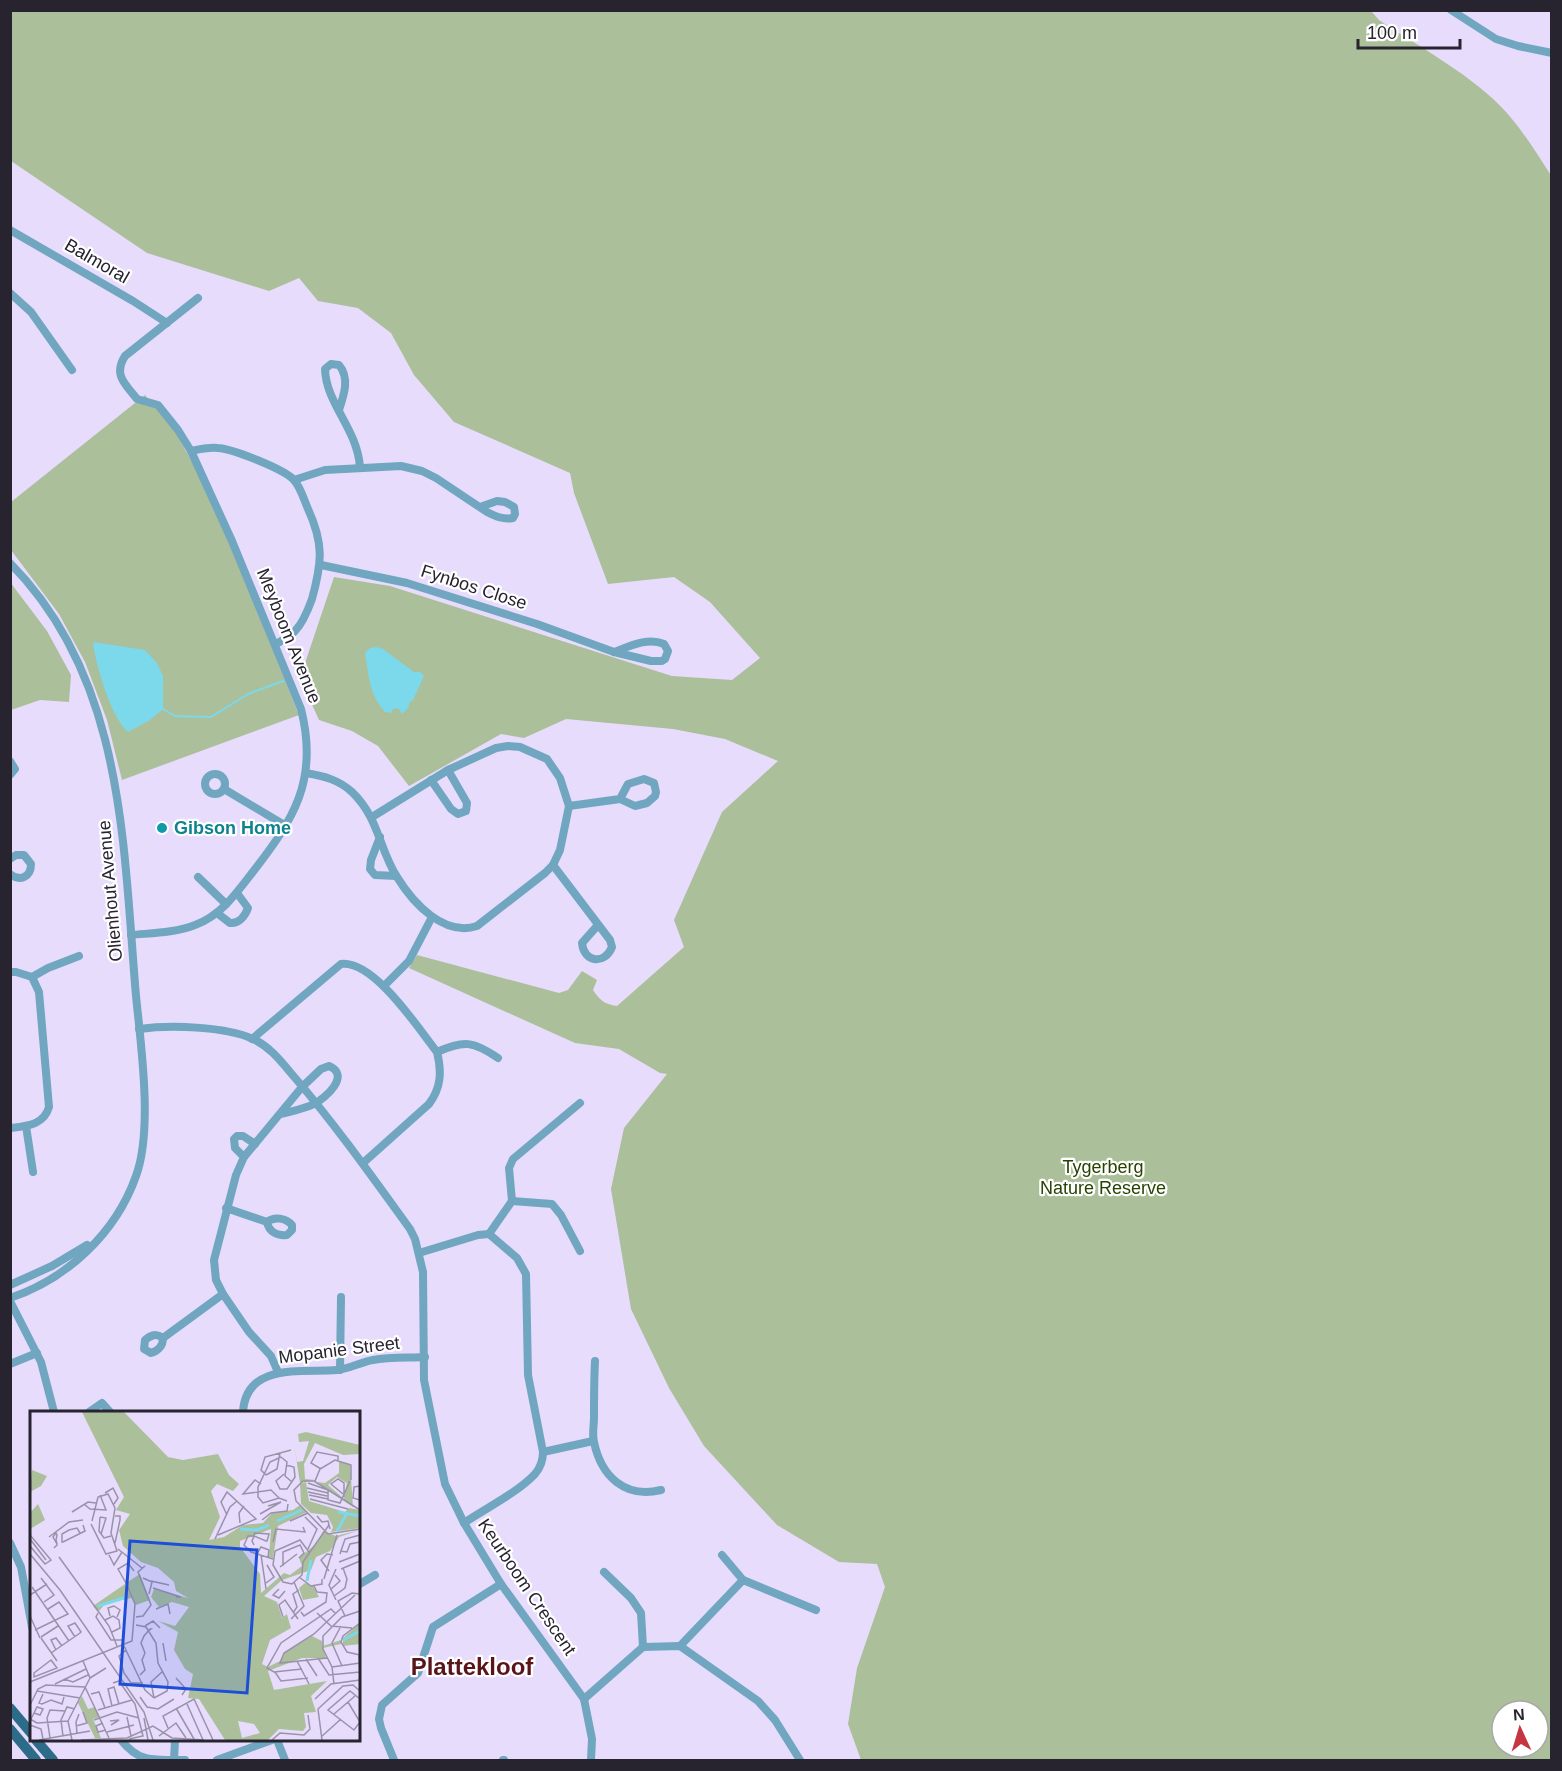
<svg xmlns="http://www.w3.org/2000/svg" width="1562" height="1771" viewBox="0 0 1562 1771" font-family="Helvetica,sans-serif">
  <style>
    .green { fill: #abbf9a; fill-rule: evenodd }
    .water { fill: #7cd8eb }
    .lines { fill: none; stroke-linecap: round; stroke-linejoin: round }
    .stream { stroke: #7cd8eb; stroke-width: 2 }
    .minor { stroke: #70a6c0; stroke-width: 8 }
    .major { stroke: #2d6c88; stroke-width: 10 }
    .culture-dot { fill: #0f9aa8; stroke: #fff; stroke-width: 2 }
    .labels { text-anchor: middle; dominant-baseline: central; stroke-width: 4.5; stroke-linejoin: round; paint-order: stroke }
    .street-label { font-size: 18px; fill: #27232f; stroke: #fff }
    .culture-label { font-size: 18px; font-weight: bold; fill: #0d838f; stroke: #fff; text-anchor: start }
    .park-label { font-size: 18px; fill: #264300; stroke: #fff }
    .district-label { font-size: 24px; font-weight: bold; fill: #5a151a; stroke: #fff }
    .inset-river { fill: none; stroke: #7cd8eb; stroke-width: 3 }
    .inset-road { fill: none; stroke: #9a92aa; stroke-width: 1.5 }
    .view { fill: #1d4ed8; fill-opacity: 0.15; stroke: #1d4ed8; stroke-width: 3 }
    .inset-edge { fill: none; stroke: #27232f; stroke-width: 3 }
  </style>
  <rect width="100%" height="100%" fill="#e7dcfc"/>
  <g class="green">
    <path d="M10 11H1371L1379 20C1418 46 1475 77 1506 112 1524 132 1537 154 1552 177L1551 1760H861L848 1724 857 1668 885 1587 877 1564 839 1562 777 1525 704 1446 669 1388 631 1309 611 1189 624 1128 667 1074 660 1073 619 1049 575 1043 409 968 417 955 559 993 568 990 582 971 597 980 593 990C600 1001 605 1004 617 1006L684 947 674 920 722 812 778 761 725 739 673 729 566 719 524 738 501 734 409 786 378 746 352 731 319 720 300 678 334 577 390 586 672 676 732 680 760 658 710 602 674 577 608 584 574 493 570 473 454 422 414 375 391 333 358 308 318 301 299 278 269 291 147 253 11 161ZM1502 1711H1538V1747H1502Z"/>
    <polygon points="145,395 175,431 210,495 299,715 122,780 107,720 85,662 59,614 11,550 11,502"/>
    <polygon points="10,582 47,631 71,675 69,702 40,700 11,710"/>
  </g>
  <g class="water">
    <path d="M93 642 145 650 157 663 163 676V709L150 720 128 732C111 718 95 663 93 642Z"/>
    <path d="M376 647 383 649 414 672H420L424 676 413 700 409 703V707L402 714 399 709 394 708 391 713 385 712C369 694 369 676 365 653L370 648Z"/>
  </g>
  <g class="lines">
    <g class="stream">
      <polyline points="10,691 11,691"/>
      <polyline points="163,709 175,716 211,717 248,694 283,681"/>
    </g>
    <g class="minor">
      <polyline points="1451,10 1496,39 1518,46 1552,53"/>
      <polyline points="10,230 133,301 167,323"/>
      <polyline points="10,293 31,312 72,370"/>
      <path d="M339 410C344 395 350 378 339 365L331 364 325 369C326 404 357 428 360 467"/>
      <path d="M191 451C200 449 208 447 218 448 233 449 284 469 294 480 301 488 304 500 308 509 324 544 322 563 312 599 308 610 303 623 295 631 290 637 282 640 276 644"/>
      <path d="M294 480 325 470 401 466 422 471 436 478 487 512C495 516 503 520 513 518L515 514 514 507 505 502 497 501 480 507"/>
      <path d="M10 563C125 679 123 845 136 996 141 1046 153 1130 136 1176 116 1233 67 1279 10 1298"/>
      <path d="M321 565 407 583 537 624 614 652 651 661H662L665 659 668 651 664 644C648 637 630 646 614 652"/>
      <polyline points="10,761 15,769 10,775"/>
      <path d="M306 773C324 776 339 780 352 792 379 818 379 849 397 877 413 903 444 937 477 926L545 873 553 865 560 850 569 806 560 778 547 759 520 747 508 746 496 748 448 770 372 817"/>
      <circle cx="215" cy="784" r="10"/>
      <polyline points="431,780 451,809 458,814 466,811 467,803 448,770"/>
      <polyline points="224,789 286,826"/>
      <polyline points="569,806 620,799 635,806 647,803 655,796 656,792 654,783 644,779 628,784 620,799"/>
      <polyline points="380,837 371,860 370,869 375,875 396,876"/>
      <path d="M10 859 16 855H24L31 864C31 877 20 882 10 874"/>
      <path d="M553 865 610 940 612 947C605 965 584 963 582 943L598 925"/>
      <polyline points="198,877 226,904"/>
      <path d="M217 913 230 923C239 924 245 916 248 908L237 893"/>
      <path d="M131 935C151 933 175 933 195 925 220 916 236 894 252 873 294 819 319 780 301 709L232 541 191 451 178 430 158 405 137 399C125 384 113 375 125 356L198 298"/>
      <path d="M10 972H16L32 977 39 992 49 1107C44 1125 27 1126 10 1128"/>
      <polyline points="32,977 48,968 79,956"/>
      <polyline points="384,986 409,961 432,917"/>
      <path d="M139 1029C169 1025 225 1026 253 1039 271 1047 283 1064 296 1079 337 1127 373 1178 410 1229L415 1239 423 1272 424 1380 445 1484 464 1523 501 1584 584 1699 592 1739 591 1760"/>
      <path d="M252 1039 341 964C374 960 418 1028 437 1052 442 1072 441 1088 429 1104L363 1163"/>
      <path d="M437 1052C464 1040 473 1041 498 1058"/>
      <polyline points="26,1126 33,1172"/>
      <polyline points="244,1157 235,1148 234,1139 237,1136 243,1136 255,1144"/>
      <polyline points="512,1201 509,1168 513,1159 580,1103"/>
      <polyline points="512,1201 552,1204 561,1215 580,1251"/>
      <path d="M226 1208 267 1222C274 1216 286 1218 292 1225V1230L287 1235C277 1236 269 1232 267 1222"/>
      <polyline points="489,1234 512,1201"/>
      <path d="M419 1253 478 1235 489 1234 517 1258 526 1274 528 1375 543 1452C543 1460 541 1467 535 1474 517 1493 486 1508 464 1523"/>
      <polyline points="10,1285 52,1266 87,1245"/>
      <polyline points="10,1301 41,1362 54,1412"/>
      <path d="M163 1338C156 1333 151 1335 145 1340L144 1349 151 1353C158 1351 163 1346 163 1338L223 1294"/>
      <path d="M595 1361C594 1380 594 1399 594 1418 594 1425 592 1434 594 1442 601 1476 625 1499 661 1490"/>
      <polyline points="10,1364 37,1353"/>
      <polyline points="340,1370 341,1297"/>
      <path d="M278 1372 271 1356 249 1332 223 1294 216 1280 214 1260 236 1175 244 1157 302 1087 321 1069 329 1066C351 1075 326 1098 314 1104 304 1109 292 1111 281 1114"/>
      <polyline points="89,1412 102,1403 110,1412"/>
      <path d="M243 1412C246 1362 303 1373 337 1370 349 1369 361 1362 373 1360 390 1357 408 1358 425 1357"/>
      <polyline points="543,1452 593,1441"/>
      <polyline points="10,1543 21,1567 32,1627"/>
      <polyline points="722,1555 743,1580 816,1610"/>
      <polyline points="604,1572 631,1598 641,1613 643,1647"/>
      <polyline points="358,1585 375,1575"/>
      <polyline points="680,1646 743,1580"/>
      <polyline points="584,1699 643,1647 680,1646 758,1701 775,1720 800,1760"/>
      <path d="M121 1740C141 1765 156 1759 185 1760"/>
      <polyline points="277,1740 285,1760"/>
      <polyline points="174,1760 175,1740"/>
      <polyline points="217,1760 272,1740"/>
      <polyline points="394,1760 381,1728 379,1719 382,1705 418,1673 433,1627 501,1584"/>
      <polyline points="503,1760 504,1760"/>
    </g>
    <g class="major">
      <polyline points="10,1708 32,1734"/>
      <polyline points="10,1729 36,1760"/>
      <polyline points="36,1740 53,1760"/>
    </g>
  </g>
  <circle class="culture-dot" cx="162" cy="828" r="6"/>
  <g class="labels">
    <g class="street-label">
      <text transform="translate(97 261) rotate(30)">Balmoral</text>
      <text transform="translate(474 587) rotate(18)">Fynbos Close</text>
      <text transform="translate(289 636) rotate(68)">Meyboom Avenue</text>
      <text transform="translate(110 891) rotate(-95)">Olienhout Avenue</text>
      <text transform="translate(339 1350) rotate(-7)">Mopanie Street</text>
      <text transform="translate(527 1587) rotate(56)">Keurboom Crescent</text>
    </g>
    <g class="culture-label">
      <text x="174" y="828">Gibson Home</text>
    </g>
    <g class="park-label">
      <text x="1103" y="1167">Tygerberg<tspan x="1103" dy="21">Nature Reserve</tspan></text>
    </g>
    <g class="district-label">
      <text x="472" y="1666">Plattekloof</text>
    </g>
  </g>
  <g transform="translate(30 1411)">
    <rect width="330" height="330" fill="#e7dcfc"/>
    <path d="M52 1H94L138 46 153 49 188 43 199 64 209 73 203 80 187 73 181 80 190 106 179 129 194 126 213 114 233 112 242 102 263 99 270 94 277 101 248 115 243 147 239 146 241 118 210 130V136L230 163 231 182 254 162 260 164 272 155 269 147 287 132 293 120 306 125 330 119 309 126 300 140 286 146 281 159 252 169 234 185 247 191 252 207 257 203 253 190 261 217 240 229 232 253 238 256 250 250 254 242 282 225 292 230 293 235 311 229V233L293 237 296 247H272L238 260 244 279 297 270 281 285 286 301 274 302 276 316 273 320 249 318 238 329H195L169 288 158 287 163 263 155 258 144 239 148 221 128 210 145 215 159 196 142 191 129 196 121 186 124 178 158 187 146 180 144 171 128 157 111 151 93 135 89 119 100 103 86 99 94 86ZM208 310 224 313 230 322 212 327ZM276 21 330 34V43L313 44 285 32 274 53 275 68 285 69 270 72 264 33 267 51 273 50 279 30 269 31 268 23ZM309 50 320 53 323 96 287 71 295 72 309 62ZM307 66 317 72 314 88 298 74ZM2 59 17 65 11 75 0 81ZM276 71 279 90 315 101 319 97 330 99V117L301 121 303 116 297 104 281 102 271 93 270 73ZM8 93 15 109 0 118V102ZM110 163 120 189 106 194 96 172ZM275 172 283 175 289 186 273 189 269 177ZM95 173 102 187 76 192 68 201 63 195ZM330 212V233L313 235V227ZM52 285 58 298 65 296 70 306 63 308 71 327H65L48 292Z" fill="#abbf9a" fill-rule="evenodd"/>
    <path class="inset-river" d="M308 101 330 105M247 110 272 99M210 118 227 119 239 114M307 120 316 104M277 170 281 149M68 195 97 186M313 229 330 220"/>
    <path class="inset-road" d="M251 46 240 51 228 76V86L233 92 249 87 257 90M251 46 257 51 255 65 262 71M291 58 281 52 287 41 308 45V50M254 63 246 70 250 78H257L265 66 264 56 256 54M236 64 247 58 250 42 261 39M236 64 231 59 235 46 250 42M285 70 290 58 305 49 321 54V69M278 72 298 79V89L310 92 320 70M231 73 225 69 213 83 241 79 249 87M330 75 324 76 323 87 330 89M277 77 298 82M278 81 297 85M75 82 83 77 88 87 84 93M313 83 301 73 308 68 314 72V86M279 84 298 88M280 88 318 98M54 93 60 98 76 99 70 84M330 99 284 70H273L264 79 266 90 298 123 330 118M42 101 58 91 66 92M230 103 251 91 238 95M85 105H90V109L85 132M287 105 292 111 298 110 300 118M70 106 69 120 74 127 81 125M70 106 76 107 71 123M275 106 287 118 278 138M232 109 241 102 257 100 258 93M260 110 278 102M210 112 209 102 214 95M61 113 76 143 87 140 81 122 85 97 78 83 68 86 62 110M50 122 47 117 39 119 32 123V131H33L55 120 53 114M188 124 226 108 197 81 191 91 197 104M19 126 39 111 53 109M0 128 16 149M185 128 200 96 207 90M243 131 246 118 275 121 273 116M224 134 222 130 224 125V123L225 122 239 123 237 130H236L224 125H218L214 134 221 141 243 148M0 135 15 153 21 149 0 124M24 137 27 134V133L26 129 27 124 26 122 23 126 27 133M88 138 112 157M310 140 317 141 320 133 330 131M279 141 270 129 245 140 243 154 253 171 262 173 272 164 273 151 299 114M0 143 30 179 114 301 123 329M227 143 231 136 239 139 238 146M310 143 315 128 330 124M79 144 84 154 92 141M231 144 236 178M29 146 79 215 87 235M309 151 330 143M253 155V141L270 134 274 142 269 147M250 156 267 143M306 158 299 174 306 189M311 158 330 150M299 160 291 149 297 143 303 144M269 166 281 175 292 173V168M11 167 24 184 14 191M113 167 122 171 119 183M294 168 307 124M121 170 139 174M96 172 88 158 98 152 104 160M236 172 244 166 237 154M2 176 39 230M123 177 151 186H146M249 178 243 184 249 187 255 180M300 179 310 170 305 164M0 184 17 173M304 185 315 177 317 168 313 157M126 198 138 193 140 203M271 201 274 205 296 191 297 182 287 181 284 175M68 202 66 206 81 229H92M263 202 267 196 263 183 269 179M287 202 301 215 322 217M0 205 10 227M80 205 78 197 84 195 90 199 87 206M315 205 308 190 322 182 330 183M106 206 113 205 121 194 108 161 115 155M253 206 249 194 255 189 268 208M261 208 274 195 264 171M75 209 83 205 89 209 90 217 82 221M330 212 313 225 311 231 317 241 330 244M106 214 116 216 126 232 128 252 138 271 137 280 124 287M115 215 123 210 130 217M311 215 302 232 312 255M5 219 38 203 29 191 18 198M11 226 28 215M11 227 27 250M133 232 136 250M94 235 115 279 124 287M26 239 21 229 26 227 32 235M96 239 89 245 94 262 101 272H113M21 242 50 222 51 221 45 212 38 215 45 226M115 242 111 232 114 225 120 218H121L117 221M329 244 330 266M288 247 299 264 330 261M297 247 250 252 254 242 284 223 325 184M276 248 287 265M21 249 27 257 4 266V262ZM267 250 279 273M302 256 330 252M272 258 244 261 237 257 251 232 301 198 306 203M245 261 251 270 278 267M110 264 115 259 112 249 115 242M60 267 76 257M146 267 156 278 152 284M34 268 43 271 58 264M0 271 102 230 105 193 95 170M83 272 89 270 105 293 113 325 99 328M25 273 56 258M304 273 302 256 293 238V225L312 206 330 200M7 280 50 287M13 283 9 292 12 293 21 289 32 293 34 286M61 283 69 281 75 297M110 286 117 296 128 298 144 288M124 287 121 271 132 261M285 288 301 273 330 269M318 291 330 311 324 319 298 299 320 280 330 288M157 293 173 329M0 294 8 278 16 274 55 276 79 327M82 295 78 278 84 276 89 293M146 297 164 328M68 299 102 289M304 303 325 285M97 306 101 325M114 307 118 329M0 308 7 312 38 310M1 308 7 296 13 298 10 304 4 302M64 309 87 301 109 307M80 310 89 309 81 314M73 312 66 315 68 321 76 319M0 314 11 318 13 328M46 315 57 312 53 301M138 317 133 305 164 288 183 329M77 321 104 314M47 322 46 311 49 303M33 325 31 309 37 296 45 298M129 325 146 312 156 327M291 326 311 308M20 327 17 307 20 299 35 300M9 329 60 320M42 329 38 310 60 267 53 250M51 329 97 327 123 315 142 327 174 329M242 329 250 322 274 324 280 318 278 304M292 329 288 298 313 275 323 274 330 280"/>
    <path class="view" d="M100 130 227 139 217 282 90 273Z"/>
    <rect width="330" height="330" class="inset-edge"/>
  </g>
  <rect width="1562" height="1771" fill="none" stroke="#27232f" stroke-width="24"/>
  <g transform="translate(1520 1729) rotate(356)"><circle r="28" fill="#ffffff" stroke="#a9a7ac" stroke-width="1.5"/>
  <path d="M0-4.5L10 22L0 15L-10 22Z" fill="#c63642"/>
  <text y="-9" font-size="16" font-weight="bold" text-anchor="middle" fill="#27232f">N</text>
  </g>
  <path d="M1358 39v9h102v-9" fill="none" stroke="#27232f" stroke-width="3"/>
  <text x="1367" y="39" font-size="18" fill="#27232f" stroke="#ffffff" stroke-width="4.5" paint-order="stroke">100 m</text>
</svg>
